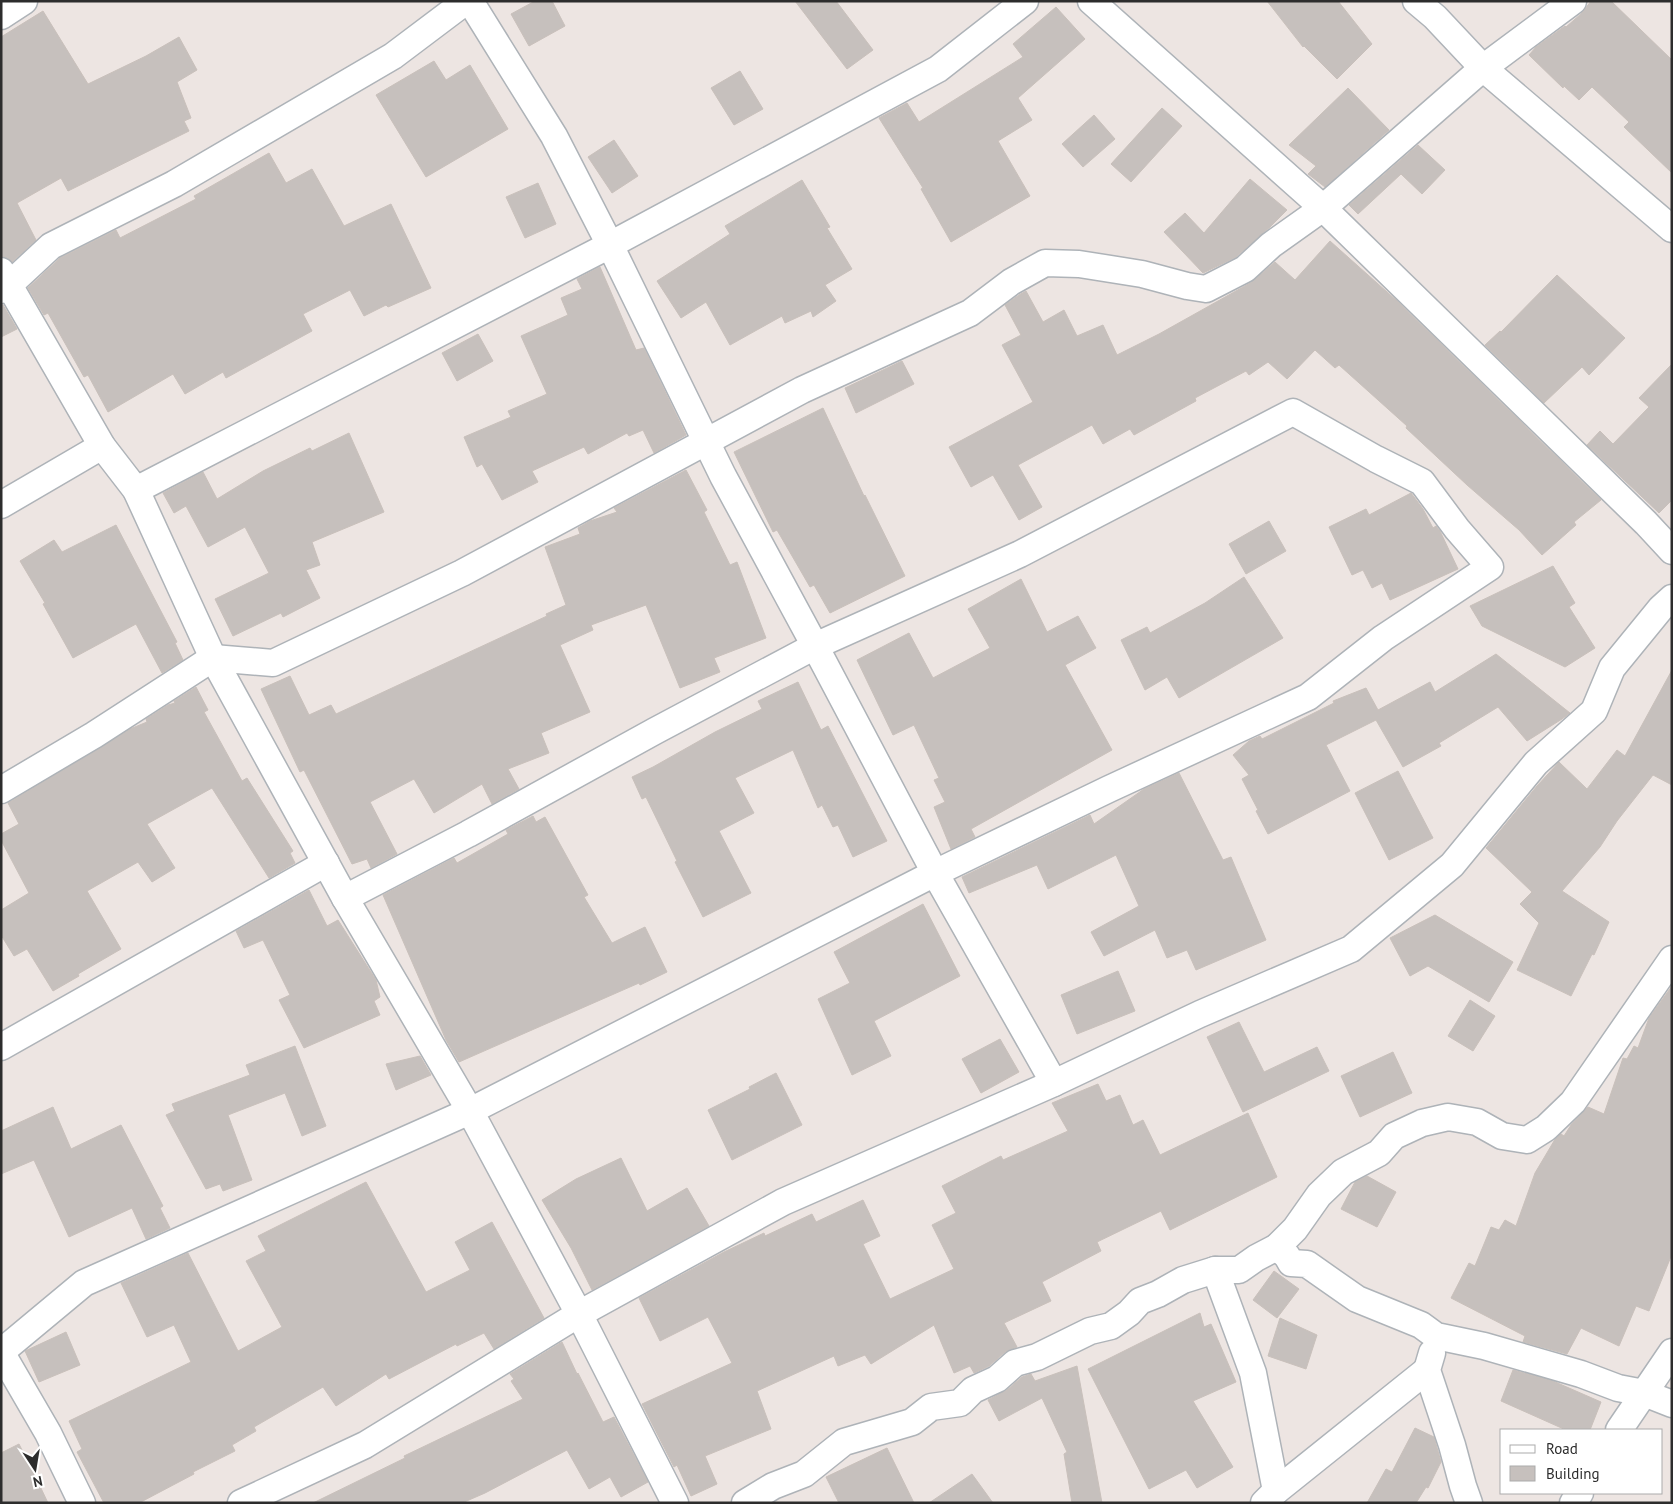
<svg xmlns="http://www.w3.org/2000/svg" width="1673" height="1504" viewBox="0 0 1673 1504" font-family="'PT Sans',sans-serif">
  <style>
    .building { fill: #c6c0bd; stroke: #c9c0bb }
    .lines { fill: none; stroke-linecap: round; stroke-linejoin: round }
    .minor-casing { stroke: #aeb3b8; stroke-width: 29 }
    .minor { stroke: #fff; stroke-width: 26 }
  </style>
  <rect width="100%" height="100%" fill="#ede5e2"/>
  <g class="building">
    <polygon points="535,1 552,1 565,26 529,46 511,14"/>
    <polygon points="795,1 836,1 873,50 847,69"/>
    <polygon points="1267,1 1338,1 1372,44 1337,79 1304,46 1303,47"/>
    <polygon points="1591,1 1611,1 1672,60 1672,173 1624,127 1629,122 1592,87 1579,100 1564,86 1563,88 1529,55 1536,47 1565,26 1566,27 1582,13"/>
    <polygon points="1056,7 1085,39 1018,98 1032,120 998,141 1030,196 951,242 921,189 923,188 879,118 907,103 919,122 1023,57 1013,44"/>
    <polygon points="43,11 88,84 146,56 179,37 197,70 177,82 191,118 184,121 189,131 68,191 61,178 17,203 36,240 12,262 8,258 1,256 1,37"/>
    <polygon points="434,61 446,80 470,65 508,129 426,177 376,95"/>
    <polygon points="740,71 763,109 734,125 711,88"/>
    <polygon points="1348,88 1389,130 1325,187 1308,174 1316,166 1289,145"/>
    <polygon points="1162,108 1182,126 1131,182 1111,164"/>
    <polygon points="1094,115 1115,139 1083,167 1062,144"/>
    <polygon points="614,140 638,176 612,193 588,157"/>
    <polygon points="1418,145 1445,170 1422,194 1401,174 1358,214 1349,205"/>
    <polygon points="269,153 286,183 312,169 344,226 391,204 431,288 388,307 386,305 364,316 350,290 303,314 312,331 226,378 223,372 185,394 173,374 108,412 88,375 84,377 48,313 44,315 28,288 60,258 116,230 120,238 196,199 194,196"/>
    <polygon points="1250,179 1287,210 1270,227 1236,257 1203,273 1164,232 1185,213 1204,233"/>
    <polygon points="802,180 830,227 827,228 852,269 825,285 836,301 813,317 811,311 785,323 782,316 730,345 706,302 681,318 657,281 730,234 725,226"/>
    <polygon points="538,183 556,224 525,238 506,197"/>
    <polygon points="1330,241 1396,300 1601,500 1574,522 1576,525 1542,555 1519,530 1467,485 1406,428 1407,426 1339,365 1335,368 1315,350 1287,379 1268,362 1249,375 1246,371 1195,398 1196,401 1134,435 1130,429 1103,444 1092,425 1018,465 1042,507 1019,520 993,475 971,487 949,447 1033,402 1002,345 1021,335 1005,305 1019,295 1026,291 1043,322 1064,310 1077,336 1103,325 1117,355 1159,334 1252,282 1275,262 1295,280"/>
    <polygon points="600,267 636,350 644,348 686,435 654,453 643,430 629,436 627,433 588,454 584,447 532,471 538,482 502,500 482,464 477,467 464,437 511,417 508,411 547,394 521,336 568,315 561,298 582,289 577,279"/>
    <polygon points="1557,275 1625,338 1589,375 1582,367 1544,403 1485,345 1500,331 1501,332"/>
    <polygon points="1,305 3,305 17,329 1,337"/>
    <polygon points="478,334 493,361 457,381 442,353"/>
    <polygon points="902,361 914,384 856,413 845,388"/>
    <polygon points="1672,364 1672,500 1659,513 1587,445 1600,431 1613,444 1649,407 1639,398"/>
    <polygon points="823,408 864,496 865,495 905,576 830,613 814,585 810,587 777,530 773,532 734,452"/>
    <polygon points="349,433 384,512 312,542 320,565 306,570 320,598 283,617 281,613 233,636 215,599 269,573 245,527 208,547 186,506 174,513 163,493 203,472 217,499 263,471 310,448 312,451"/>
    <polygon points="686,470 707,510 704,512 730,565 737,562 766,638 714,658 720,672 680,688 646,605 591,625 593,630 560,645 590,712 541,733 549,753 508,769 519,789 492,804 482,784 434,813 414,779 370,802 397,854 371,868 367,859 352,864 304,770 300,772 261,689 290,676 309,715 331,705 336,714 547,616 546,614 566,605 545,547 580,534 578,528 590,521 617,512 614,508"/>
    <polygon points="1411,493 1423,509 1433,528 1436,526 1440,531 1458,569 1390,600 1382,583 1372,588 1363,570 1352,575 1329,527 1366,509 1369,515"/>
    <polygon points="1269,521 1286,551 1246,574 1229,544"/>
    <polygon points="116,525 177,642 175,643 183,660 162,673 136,624 73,658 43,604 45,603 20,561 54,540 62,552"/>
    <polygon points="1553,566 1575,603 1569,607 1595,648 1565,667 1482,626 1470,606"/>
    <polygon points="1244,577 1283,638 1179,698 1167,677 1145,690 1121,640 1147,627 1150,633 1205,603"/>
    <polygon points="1021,579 1047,632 1078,616 1096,648 1065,665 1112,750 971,829 975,837 951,849 934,807 945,802 934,780 939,778 914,725 893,735 857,660 909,633 933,678 990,648 968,609"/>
    <polygon points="1496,654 1570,713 1562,719 1527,741 1498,707 1439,743 1441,746 1403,767 1376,720 1326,745 1350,791 1268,834 1256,811 1258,810 1242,779 1249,775 1233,755 1249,741 1260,736 1262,739 1334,703 1333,701 1366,688 1378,710 1430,682 1435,692"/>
    <polygon points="1672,670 1672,785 1653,775 1617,821 1600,847 1562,891 1609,922 1594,955 1592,954 1571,996 1517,970 1539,923 1520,904 1532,892 1486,848 1537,786 1559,762 1587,789 1617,750 1625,756"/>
    <polygon points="798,682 821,730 828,726 887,841 853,857 838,825 833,827 822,805 818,808 793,750 735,778 754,813 719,831 751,893 703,917 675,862 677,861 646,797 642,799 632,777 653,767 715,732 762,709 758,701"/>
    <polygon points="196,687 208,710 204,712 242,781 247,778 293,851 290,853 295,863 269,878 212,788 147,824 175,868 152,882 138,862 87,891 121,949 78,974 79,976 53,991 27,949 14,956 1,935 1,910 29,893 1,840 1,834 19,824 8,803 130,729 147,722 146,719 168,705 175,703 174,701"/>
    <polygon points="1398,771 1433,838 1389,860 1355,793"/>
    <polygon points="1179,773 1223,860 1231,857 1266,940 1196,970 1187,950 1167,958 1155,930 1104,956 1091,932 1139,906 1116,855 1048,889 1037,865 969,893 962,877 1090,815 1094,824 1144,789"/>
    <polygon points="533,816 536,822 545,817 588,895 584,897 612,943 645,927 667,972 640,985 639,983 459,1062 446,1040 383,895 454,858 457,863 508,834 506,830"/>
    <polygon points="309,890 327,926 338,920 376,980 380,997 374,1001 380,1015 304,1048 279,1000 290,995 263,940 244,948 236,931"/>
    <polygon points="923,904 960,976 874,1021 891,1056 852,1075 818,999 850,983 834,952"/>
    <polygon points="1435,915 1513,962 1489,1002 1428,966 1410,976 1390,938"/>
    <polygon points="1118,971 1135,1011 1077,1034 1061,995"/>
    <polygon points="1672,986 1672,1254 1649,1311 1636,1306 1619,1346 1581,1328 1567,1354 1523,1342 1525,1336 1451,1298 1469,1263 1475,1266 1491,1227 1499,1230 1505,1220 1516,1226 1535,1173 1554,1141 1561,1134 1564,1136 1571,1125 1588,1107 1604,1114 1623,1058 1627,1059 1634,1046 1638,1048 1649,1018"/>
    <polygon points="1470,1000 1495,1016 1473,1051 1448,1036"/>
    <polygon points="1239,1022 1264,1072 1317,1047 1329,1071 1243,1112 1207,1037"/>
    <polygon points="1000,1039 1019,1072 981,1093 962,1059"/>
    <polygon points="295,1046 326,1126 302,1136 285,1093 228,1115 252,1180 223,1191 220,1184 206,1189 166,1115 175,1111 172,1104 250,1075 246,1065"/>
    <polygon points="1393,1052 1412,1093 1360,1117 1341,1076"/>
    <polygon points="420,1056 431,1075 396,1090 386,1064"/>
    <polygon points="776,1073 802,1125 732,1160 708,1110 750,1089 749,1087"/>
    <polygon points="1098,1084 1106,1101 1120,1095 1133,1125 1143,1120 1160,1155 1248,1113 1277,1177 1170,1230 1161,1211 1097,1242 1101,1251 1042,1282 1051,1301 1004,1323 1017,1347 1005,1352 989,1366 974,1373 970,1366 954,1373 934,1325 871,1364 865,1355 838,1366 834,1356 757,1391 771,1429 705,1456 717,1484 691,1496 677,1465 674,1467 642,1404 732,1363 708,1317 660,1341 639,1298 724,1252 764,1233 765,1236 812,1214 816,1222 863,1200 880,1236 863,1244 890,1299 954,1269 932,1225 956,1213 942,1186 1001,1156 1003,1160 1068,1131 1052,1103"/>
    <polygon points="53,1107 71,1149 121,1125 163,1206 160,1208 170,1228 146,1239 132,1208 69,1237 34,1160 1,1174 1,1131"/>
    <polygon points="621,1158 647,1211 687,1188 709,1226 592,1290 571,1248 542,1200 576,1179"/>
    <polygon points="1367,1176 1396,1192 1377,1227 1341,1209 1355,1182"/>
    <polygon points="366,1182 426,1292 470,1270 455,1242 492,1222 544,1318 494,1349 484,1333 457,1346 456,1344 389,1379 386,1374 336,1406 323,1387 254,1427 256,1431 232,1445 235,1451 193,1472 194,1474 139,1503 104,1503 77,1452 82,1449 69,1421 191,1362 174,1325 147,1337 121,1283 188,1253 238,1351 282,1327 246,1261 266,1251 258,1236"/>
    <polygon points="1274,1271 1299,1289 1277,1318 1253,1300"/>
    <polygon points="1200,1313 1204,1327 1211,1324 1236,1382 1193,1401 1233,1467 1197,1488 1186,1470 1149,1489 1088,1369"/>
    <polygon points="1280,1318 1317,1335 1306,1369 1268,1356"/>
    <polygon points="66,1332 80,1365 39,1382 25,1351"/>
    <polygon points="562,1342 577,1374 578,1373 603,1422 614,1417 648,1482 621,1497 610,1477 589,1489 567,1450 485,1493 462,1503 313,1503 405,1458 404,1456 523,1399 511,1381 514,1379 510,1374"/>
    <polygon points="1077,1366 1102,1503 1072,1503 1064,1454 1067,1452 1042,1398 999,1421 988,1400 1007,1390 1022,1377 1031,1374 1035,1381"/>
    <polygon points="1513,1370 1553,1381 1601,1402 1590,1430 1566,1430 1501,1401"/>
    <polygon points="1415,1428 1434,1437 1441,1462 1428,1488 1426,1487 1416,1503 1367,1503 1386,1469 1392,1472"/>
    <polygon points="19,1444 39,1484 48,1503 1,1503 1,1453"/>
    <polygon points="887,1448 914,1503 839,1503 826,1477"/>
    <polygon points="972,1474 993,1503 929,1503"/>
  </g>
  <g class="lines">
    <g class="minor-casing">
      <g id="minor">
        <polyline points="470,1 554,136 610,245 723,476 815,646 935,873 1054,1083"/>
        <polyline points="1091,1 1323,208 1646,523 1672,551"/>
        <polyline points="1416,1 1435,17 1483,68 1672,229"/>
        <polyline points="1,16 24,1"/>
        <polyline points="1,271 102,446 136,490 213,658 345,898 470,1111 579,1314 675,1503"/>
        <polyline points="1,290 8,286 51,246 174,184 393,56 466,1"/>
        <polyline points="136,490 610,245 938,69 1025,1"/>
        <polyline points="1,505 102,446"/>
        <polyline points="1,790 94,735 213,658 273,663 462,573 802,390 970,313 1011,282 1045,263 1079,264 1142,274 1187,286 1206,289 1245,269 1271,245 1323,208 1483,68 1573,1"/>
        <polyline points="1,1047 326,863"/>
        <polyline points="1277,1247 1287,1256 1291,1263 1307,1264 1357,1299 1421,1325 1436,1336 1484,1346 1581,1374 1618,1388 1644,1393 1672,1404"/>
        <polyline points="1215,1270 1253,1373 1276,1491 1264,1503"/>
        <polyline points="1,1352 84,1283 470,1111 935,873 1109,789 1308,697 1383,638 1490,567 1457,529 1422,482 1376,459 1293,412 1020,554 815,646 655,731 468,834 345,898"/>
        <polyline points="1,1352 48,1433 82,1503"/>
        <polyline points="1432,1353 1427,1370 1452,1445 1463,1486 1469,1503"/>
        <polyline points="1619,1430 1672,1352"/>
        <polyline points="1276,1491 1427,1370"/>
        <polyline points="241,1503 365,1445 579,1314 783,1202 1054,1083 1200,1014 1351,949 1452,865 1536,763 1594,711 1612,668 1661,608 1672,598"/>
        <polyline points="745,1503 773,1486 804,1474 844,1442 912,1422 931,1407 960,1403 973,1390 997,1379 1015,1363 1037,1357 1090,1331 1111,1326 1129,1313 1140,1301 1158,1294 1183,1280 1215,1270 1239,1270 1256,1258 1277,1247 1295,1229 1319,1195 1343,1172 1379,1153 1394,1136 1422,1123 1448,1117 1477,1122 1502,1136 1527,1140 1546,1128 1573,1102 1672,959"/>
        <polyline points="1573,1503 1580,1493"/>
      </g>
    </g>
    <use href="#minor" class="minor"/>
  </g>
  <rect width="1673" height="1504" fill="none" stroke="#2d2d2d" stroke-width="5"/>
  <rect x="1500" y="1429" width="162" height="65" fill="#ffffff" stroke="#ababab"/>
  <rect x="1510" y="1445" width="25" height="8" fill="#ffffff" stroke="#ababab"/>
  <text x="1546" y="1454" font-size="15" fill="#2d2d2d">Road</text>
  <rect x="1510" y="1466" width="25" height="15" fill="#c6c0bd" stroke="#ababab"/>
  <text x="1546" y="1479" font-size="15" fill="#2d2d2d">Building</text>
  <g transform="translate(35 1469) rotate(168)" stroke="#ffffff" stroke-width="4" paint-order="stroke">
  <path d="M0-4L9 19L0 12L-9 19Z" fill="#2d2d2d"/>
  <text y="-8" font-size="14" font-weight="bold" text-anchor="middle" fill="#2d2d2d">N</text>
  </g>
</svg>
